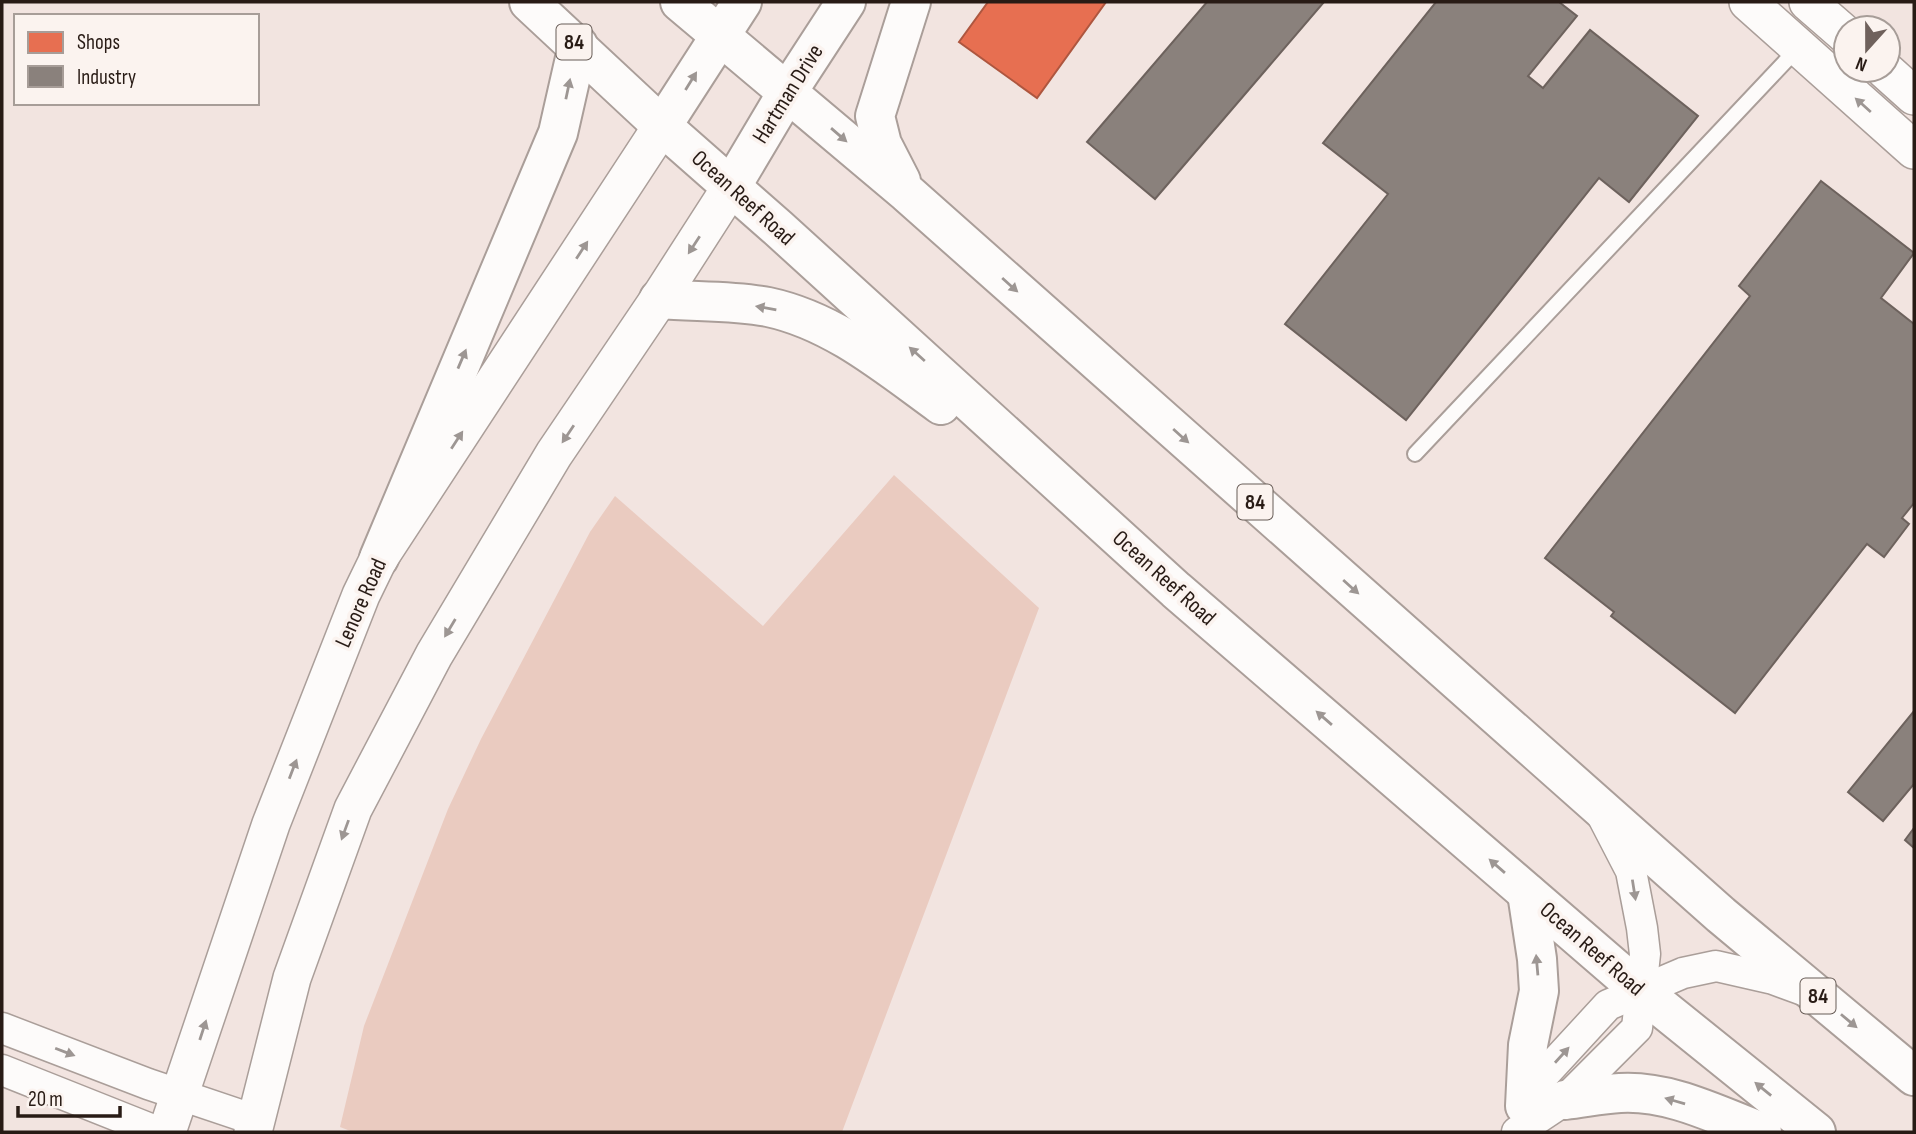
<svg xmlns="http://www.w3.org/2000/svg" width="1916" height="1134" viewBox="0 0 1916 1134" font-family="'Sofia Sans Condensed',sans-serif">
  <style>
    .green { fill: #eacbc0 }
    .shops { fill: #e76f51; stroke: #ae563f; stroke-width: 2 }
    .industry { fill: #8a817c; stroke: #6d625d; stroke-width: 2 }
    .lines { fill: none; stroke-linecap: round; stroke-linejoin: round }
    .service-casing { stroke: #aa9e99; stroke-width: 18 }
    .minor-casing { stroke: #aa9e99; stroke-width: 33 }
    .tertiary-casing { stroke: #aa9e99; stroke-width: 40 }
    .secondary-casing { stroke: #aa9e99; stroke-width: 42 }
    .primary-casing { stroke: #aa9e99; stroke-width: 42 }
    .service { stroke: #fdfbfa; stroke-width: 14 }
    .minor { stroke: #fdfbfa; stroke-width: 30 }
    .tertiary { stroke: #fdfbfa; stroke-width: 37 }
    .secondary { stroke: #fdfbfa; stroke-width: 38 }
    .primary { stroke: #fdfbfa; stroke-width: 38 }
    .oneway { fill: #9d9693 }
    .labels { text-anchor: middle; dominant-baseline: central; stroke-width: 7; stroke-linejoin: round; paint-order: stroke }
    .shield { fill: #fbf3ef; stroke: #675c56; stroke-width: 2 }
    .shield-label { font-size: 21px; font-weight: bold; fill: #281b15 }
    .street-label { font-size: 23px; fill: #281b15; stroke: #fbf3ef }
  </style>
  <rect width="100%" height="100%" fill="#f2e4e0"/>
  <polygon class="green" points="894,475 1039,608 842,1132 353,1132 340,1127 364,1026 448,809 481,739 590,532 615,496 763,626"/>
  <polygon class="shops" points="988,2 1106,2 1037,98 959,42"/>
  <g class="industry">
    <polygon points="1207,2 1324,2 1155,199 1087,142"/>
    <polygon points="1436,2 1559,2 1577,16 1528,76 1543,88 1590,30 1698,116 1629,202 1599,178 1406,420 1285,324 1388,194 1323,143"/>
    <polygon points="1821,181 1914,253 1881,298 1914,324 1914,503 1902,518 1909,524 1884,557 1867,544 1735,713 1611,616 1614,612 1545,558 1750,296 1739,286"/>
    <polygon points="1914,711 1914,784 1883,821 1848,792"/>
    <polygon points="1914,828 1914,848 1905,840"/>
  </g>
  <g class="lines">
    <g class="service-casing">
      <polyline id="service" points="1415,454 1798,48"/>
    </g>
    <g class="minor-casing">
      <g id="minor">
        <polyline points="2,1028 148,1084 255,1120"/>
        <polyline points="2,1070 158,1132"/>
        <polyline points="1525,1107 1538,1081 1608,1005 1683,973 1716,966 1773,979 1803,990"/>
        <polyline points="1517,1132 1565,1100 1637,1028 1645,954 1642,928 1631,871 1602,815"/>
      </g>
    </g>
    <g class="tertiary-casing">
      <g id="tertiary">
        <polyline points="1748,2 1914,150"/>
        <polyline points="1808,2 1846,35"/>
        <polyline points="1885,70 1914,96"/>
        <polyline points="167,1132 271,824 361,595 379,558 662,126"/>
        <polyline points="253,1132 292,978 353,809 434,655 554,454 659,299 731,187"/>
      </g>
    </g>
    <g class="secondary-casing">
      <g id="secondary">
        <polyline points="662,126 742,2"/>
        <polyline points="731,187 788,91 846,2"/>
      </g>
    </g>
    <g class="primary-casing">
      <g id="primary">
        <polyline points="529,2 662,126 778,228 1176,590 1641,991 1816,1132"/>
        <polyline points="680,2 907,193 1721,915 1914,1076"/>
        <polyline points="901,181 882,144 875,116 911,2"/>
        <path d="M659 299C694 302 733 300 768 307 834 321 887 366 941 405"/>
        <polyline points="379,558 558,133 578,45"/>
        <path d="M1565 1100C1583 1098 1602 1094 1620 1093 1669 1090 1717 1115 1762 1132"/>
        <polyline points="1525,1106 1528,1045 1539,991 1537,959 1527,893"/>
      </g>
    </g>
    <use href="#service" class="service"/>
    <use href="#minor" class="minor"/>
    <use href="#tertiary" class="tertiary"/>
    <use href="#secondary" class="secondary"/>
    <use href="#primary" class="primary"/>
  </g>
  <defs><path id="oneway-solid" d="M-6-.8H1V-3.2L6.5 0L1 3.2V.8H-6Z" transform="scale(1.75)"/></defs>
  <g class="oneway">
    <use href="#oneway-solid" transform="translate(691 81) rotate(-58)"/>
    <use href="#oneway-solid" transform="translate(568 89) rotate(-78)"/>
    <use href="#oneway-solid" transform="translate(1863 105) rotate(-138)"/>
    <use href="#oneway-solid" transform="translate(839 135) rotate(41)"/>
    <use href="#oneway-solid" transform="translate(694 245) rotate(123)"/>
    <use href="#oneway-solid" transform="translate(582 250) rotate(-57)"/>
    <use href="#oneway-solid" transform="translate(1010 285) rotate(42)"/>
    <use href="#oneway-solid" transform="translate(766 308) rotate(-170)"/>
    <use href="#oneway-solid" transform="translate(917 354) rotate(-138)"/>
    <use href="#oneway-solid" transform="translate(462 359) rotate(-67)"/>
    <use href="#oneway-solid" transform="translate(568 434) rotate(124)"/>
    <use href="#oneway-solid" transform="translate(1181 436) rotate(42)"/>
    <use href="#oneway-solid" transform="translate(457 440) rotate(-57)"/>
    <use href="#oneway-solid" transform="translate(1351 587) rotate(42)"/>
    <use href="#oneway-solid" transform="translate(450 628) rotate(121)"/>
    <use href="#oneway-solid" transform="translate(1324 718) rotate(-139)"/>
    <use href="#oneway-solid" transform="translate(293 769) rotate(-69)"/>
    <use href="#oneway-solid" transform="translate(345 830) rotate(110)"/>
    <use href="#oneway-solid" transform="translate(1497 866) rotate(-139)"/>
    <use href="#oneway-solid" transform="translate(1634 890) rotate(81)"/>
    <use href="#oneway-solid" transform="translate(1537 965) rotate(-95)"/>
    <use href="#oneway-solid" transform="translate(1849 1021) rotate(40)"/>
    <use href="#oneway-solid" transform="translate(203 1030) rotate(-72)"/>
    <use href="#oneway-solid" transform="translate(65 1052) rotate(21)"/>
    <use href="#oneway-solid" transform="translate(1562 1055) rotate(-48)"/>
    <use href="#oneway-solid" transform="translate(1763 1089) rotate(-141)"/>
    <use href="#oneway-solid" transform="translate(1675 1101) rotate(-164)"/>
  </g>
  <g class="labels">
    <g class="shield">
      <rect x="556.5" y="24.5" width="35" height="35" rx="5"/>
      <rect x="1237.5" y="484.5" width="35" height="35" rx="5"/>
      <rect x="1800.5" y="978.5" width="35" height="35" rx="5"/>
    </g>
    <g class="shield-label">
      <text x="574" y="42">84</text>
      <text x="1255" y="502">84</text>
      <text x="1818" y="996">84</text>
    </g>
    <g class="street-label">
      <text transform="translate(788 94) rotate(-58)">Hartman Drive</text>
      <text transform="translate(743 198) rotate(42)">Ocean Reef Road</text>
      <text transform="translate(1164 578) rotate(42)">Ocean Reef Road</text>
      <text transform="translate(361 603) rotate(-66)">Lenore Road</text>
      <text transform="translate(1592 949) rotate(41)">Ocean Reef Road</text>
    </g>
  </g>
  <rect width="1916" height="1134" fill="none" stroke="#281b15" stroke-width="7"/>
  <rect x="14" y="14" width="245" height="91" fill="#fbf3ef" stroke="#a79d98" stroke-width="2"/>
  <rect x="28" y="32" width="35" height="21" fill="#e76f51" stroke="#a79d98" stroke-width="2"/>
  <text x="77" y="49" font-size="21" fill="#281b15">Shops</text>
  <rect x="28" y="66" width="35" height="21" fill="#8a817c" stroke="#a79d98" stroke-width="2"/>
  <text x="77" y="84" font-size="21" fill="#281b15">Industry</text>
  <g transform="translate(1867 49) rotate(201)"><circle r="33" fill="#fbf3ef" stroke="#a79d98" stroke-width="2"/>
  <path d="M0-5L12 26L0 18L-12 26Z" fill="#6f615c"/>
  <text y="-10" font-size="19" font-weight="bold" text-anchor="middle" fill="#281b15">N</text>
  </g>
  <path d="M18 1106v10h102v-10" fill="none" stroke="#281b15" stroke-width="3.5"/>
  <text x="28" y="1106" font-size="21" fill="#281b15" stroke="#fbf3ef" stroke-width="5" paint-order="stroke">20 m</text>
</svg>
